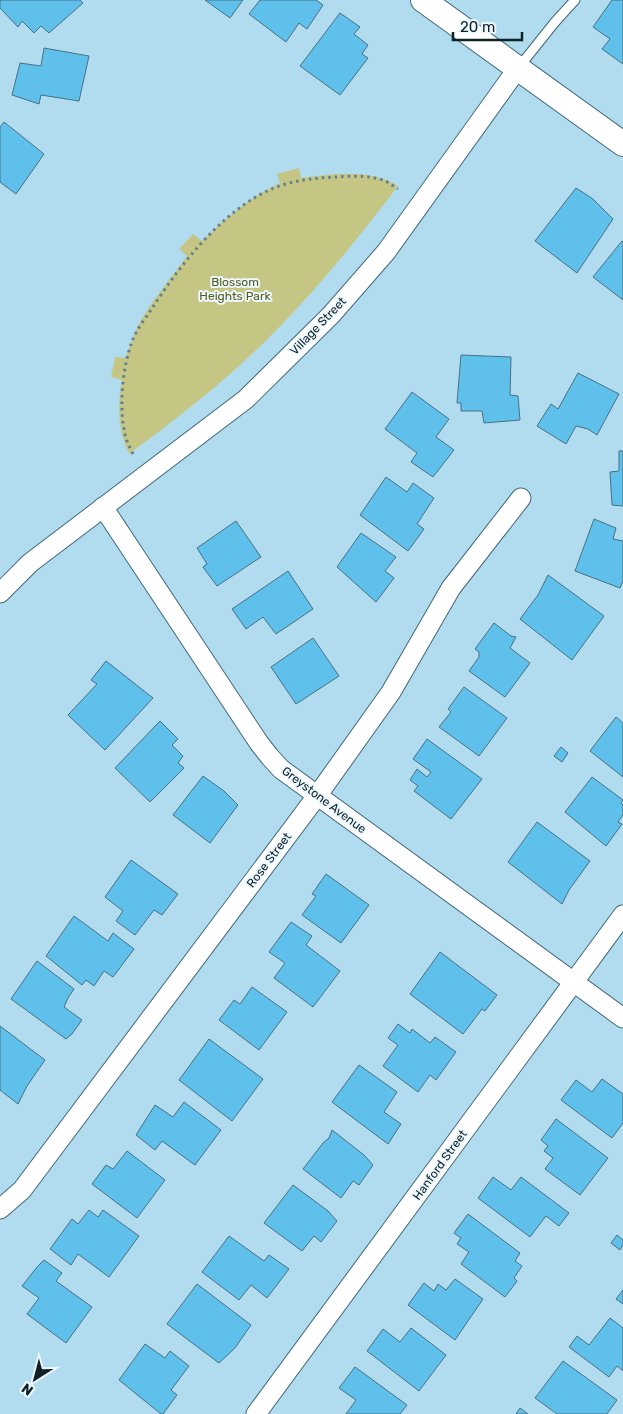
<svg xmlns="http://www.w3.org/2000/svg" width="623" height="1414" viewBox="0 0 623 1414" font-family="Rubik,sans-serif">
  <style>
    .green { fill: #c5c684 }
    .building { fill: #5fc1eb; stroke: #487082 }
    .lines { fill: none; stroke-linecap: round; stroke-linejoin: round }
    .service-casing { stroke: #40687a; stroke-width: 11 }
    .minor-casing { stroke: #40687a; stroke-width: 21 }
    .tertiary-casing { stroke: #40687a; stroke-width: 26 }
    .path { stroke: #62808d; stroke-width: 3; stroke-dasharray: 2.5 4; stroke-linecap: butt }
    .service { stroke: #fff; stroke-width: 9 }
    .minor { stroke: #fff; stroke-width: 19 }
    .tertiary { stroke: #fff; stroke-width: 24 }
    .labels { text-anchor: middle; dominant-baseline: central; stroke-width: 4; stroke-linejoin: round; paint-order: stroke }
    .park-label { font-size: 12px; fill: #595919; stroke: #ebf8fe }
    .street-label { font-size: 12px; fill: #0f2027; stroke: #ebf8fe }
  </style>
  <rect width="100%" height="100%" fill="#b1dcf0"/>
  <path class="green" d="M299 168 301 178C331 174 371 168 398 186 353 245 307 302 253 353 214 390 172 422 129 454 118 431 117 405 122 380L111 377 115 357 125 358 138 325 151 304 187 256 179 249 193 234 202 241C226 218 250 197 280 183L277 174Z"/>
  <g class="building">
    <polygon points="0,0 80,0 83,3 49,33 41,26 34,33 22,21 18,27 0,8"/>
    <polygon points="205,0 243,0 230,18"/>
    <polygon points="260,0 316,0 323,5 307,29 299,23 286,42 249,14"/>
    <polygon points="612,0 623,0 623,64 602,49 610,39 593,27"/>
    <polygon points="340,13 360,27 354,34 368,45 362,54 368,58 340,95 300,66"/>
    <polygon points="44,48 89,56 79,101 41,95 39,104 12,95 20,63 41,66"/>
    <polygon points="4,122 44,154 16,194 0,182 0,127"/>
    <polygon points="576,188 593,199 613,219 577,273 535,241"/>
    <polygon points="622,241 623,242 623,300 593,277"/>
    <polygon points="461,355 511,357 510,395 518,396 520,420 484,423 482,411 461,411 461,403 457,403"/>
    <polygon points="578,373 619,394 597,435 588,429 576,426 566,444 537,426 551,404 558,409"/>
    <polygon points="412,392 449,419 436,437 454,450 433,477 411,462 417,453 385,429"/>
    <polygon points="619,451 623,451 623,506 612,505 610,472 619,471"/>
    <polygon points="386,477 407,492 413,483 434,498 417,524 424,529 408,551 360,515"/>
    <polygon points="594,519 616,528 613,539 623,541 623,581 620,588 575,571"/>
    <polygon points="236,521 261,557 217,586 203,567 207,564 197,548"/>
    <polygon points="361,533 396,557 385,571 394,578 376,602 337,567"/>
    <polygon points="288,571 313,609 276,634 263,617 246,629 232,609"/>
    <polygon points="548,575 604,616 572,660 520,619 538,595"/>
    <polygon points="494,623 511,636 516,637 510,648 530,663 505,697 469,671 479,657 479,652 475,649"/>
    <polygon points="313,638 339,676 296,704 271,667"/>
    <polygon points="106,661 153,698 105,750 68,715 97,684 91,680"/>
    <polygon points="464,687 507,718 479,756 439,727 451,712 448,709"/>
    <polygon points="616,717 623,723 623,777 590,751"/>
    <polygon points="160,721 178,739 172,745 183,756 178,763 184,768 150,802 115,768"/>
    <polygon points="427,739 482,779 451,819 414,791 418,786 410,780 417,769 427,777 431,772 413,759"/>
    <polygon points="561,747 568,753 562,762 554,756"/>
    <polygon points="203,776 224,791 238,805 210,843 173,815"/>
    <polygon points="592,777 623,800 621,803 623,805 623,815 618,822 622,824 606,846 565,812"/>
    <polygon points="537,822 590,861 569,890 562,904 508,862"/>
    <polygon points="131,860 178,894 162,915 154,910 135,935 116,921 123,911 105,897"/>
    <polygon points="326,874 369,905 341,943 302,915 316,896 312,894"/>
    <polygon points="74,916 108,941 113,933 134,949 113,977 104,971 94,986 86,980 82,985 46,956"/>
    <polygon points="291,922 312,936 306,945 340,971 313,1007 274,978 285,963 269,952"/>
    <polygon points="440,952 497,995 485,1011 482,1009 463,1034 410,994"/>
    <polygon points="37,961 74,989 68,998 64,1007 82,1020 72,1034 66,1039 11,999"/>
    <polygon points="252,987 287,1012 259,1050 219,1020 234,1000 240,1004"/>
    <polygon points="398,1024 410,1033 412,1029 430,1043 435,1037 456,1052 436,1080 430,1075 418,1092 383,1066 398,1045 388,1038"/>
    <polygon points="0,1026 45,1060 27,1086 18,1104 0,1090"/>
    <polygon points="209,1039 263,1079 232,1121 179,1080"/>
    <polygon points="359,1065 397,1092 384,1112 401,1124 388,1144 332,1102"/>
    <polygon points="602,1079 623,1094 623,1123 612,1138 561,1100 576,1080 592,1092"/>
    <polygon points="184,1102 221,1130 195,1165 162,1141 155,1150 136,1135 155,1105 173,1117"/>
    <polygon points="556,1119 608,1158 580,1195 545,1169 553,1158 544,1151 548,1146 541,1140"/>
    <polygon points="332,1130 364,1155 373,1165 359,1185 353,1181 341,1198 303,1169 323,1143 329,1138"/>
    <polygon points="127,1151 165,1180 137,1218 92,1184 106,1165 113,1169"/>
    <polygon points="493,1177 511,1190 521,1177 569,1213 559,1226 546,1216 530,1237 478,1198"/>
    <polygon points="293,1185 328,1211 337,1221 321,1242 314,1236 302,1251 264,1223"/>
    <polygon points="89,1210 98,1217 103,1210 139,1236 109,1277 78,1254 71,1265 50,1249 72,1219 78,1224"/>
    <polygon points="468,1214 520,1253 515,1261 522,1266 514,1278 517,1281 505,1297 461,1264 469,1252 457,1244 461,1238 454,1233"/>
    <polygon points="617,1235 623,1240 623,1245 620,1250 611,1243"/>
    <polygon points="229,1236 264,1261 269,1255 289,1269 267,1298 251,1285 239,1300 202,1272"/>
    <polygon points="44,1260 62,1273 56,1281 92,1307 66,1343 27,1314 39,1298 22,1286 37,1267"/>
    <polygon points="455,1279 483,1299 455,1340 408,1305 424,1283 434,1291 438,1284 446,1290"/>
    <polygon points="197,1284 251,1325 235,1348 219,1363 167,1324"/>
    <polygon points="623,1290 623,1304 616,1299"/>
    <polygon points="610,1318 623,1328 623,1371 617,1366 609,1377 569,1347 577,1336 589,1345"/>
    <polygon points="411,1328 446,1355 419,1391 367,1351 383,1329 400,1342"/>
    <polygon points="145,1344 165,1358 170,1351 189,1366 171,1390 177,1395 163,1414 161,1414 119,1380"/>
    <polygon points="563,1361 617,1400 607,1414 557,1414 535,1398"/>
    <polygon points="355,1367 407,1405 400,1414 346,1414 356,1400 339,1388"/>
    <polygon points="520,1408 528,1414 516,1414"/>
  </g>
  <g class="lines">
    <g class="service-casing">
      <polyline id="service" points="519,67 555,22 575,0"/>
    </g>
    <g class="minor-casing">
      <g id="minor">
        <polyline points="103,507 259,743 270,757 281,769 623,1018"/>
        <polyline points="0,593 30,563 246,399 331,315 386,252 518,68"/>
        <polyline points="0,1209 22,1190 317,796 391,692 451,588 521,498"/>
        <polyline points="256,1414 623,915"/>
      </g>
    </g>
    <g class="tertiary-casing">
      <polyline id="tertiary" points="423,0 623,144"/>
    </g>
    <path class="path" d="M133 454C129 446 125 438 124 429 119 403 123 364 133 339 137 329 145 319 151 310 178 268 217 217 263 193 286 181 311 178 336 177 351 176 371 175 385 181 390 183 394 187 398 189"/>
    <use href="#service" class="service"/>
    <use href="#minor" class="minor"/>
    <use href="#tertiary" class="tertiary"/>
  </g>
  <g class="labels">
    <g class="park-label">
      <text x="235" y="282">Blossom<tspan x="235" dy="14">Heights Park</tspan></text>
    </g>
    <g class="street-label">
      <text transform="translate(318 326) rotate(-46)">Village Street</text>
      <text transform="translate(324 800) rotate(37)">Greystone Avenue</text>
      <text transform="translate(269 860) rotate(-53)">Rose Street</text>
      <text transform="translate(440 1165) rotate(-54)">Hanford Street</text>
    </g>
  </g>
  <g transform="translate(35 1379) rotate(216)" stroke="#ebf8fe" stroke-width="4" paint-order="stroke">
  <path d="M0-4L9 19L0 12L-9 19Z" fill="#0f2027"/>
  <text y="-8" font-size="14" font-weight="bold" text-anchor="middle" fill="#0f2027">N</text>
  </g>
  <path d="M453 32v8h69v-8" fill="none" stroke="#0f2027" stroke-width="2.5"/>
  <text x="460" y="32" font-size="15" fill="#0f2027" stroke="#ebf8fe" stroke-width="4" paint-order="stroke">20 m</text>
</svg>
